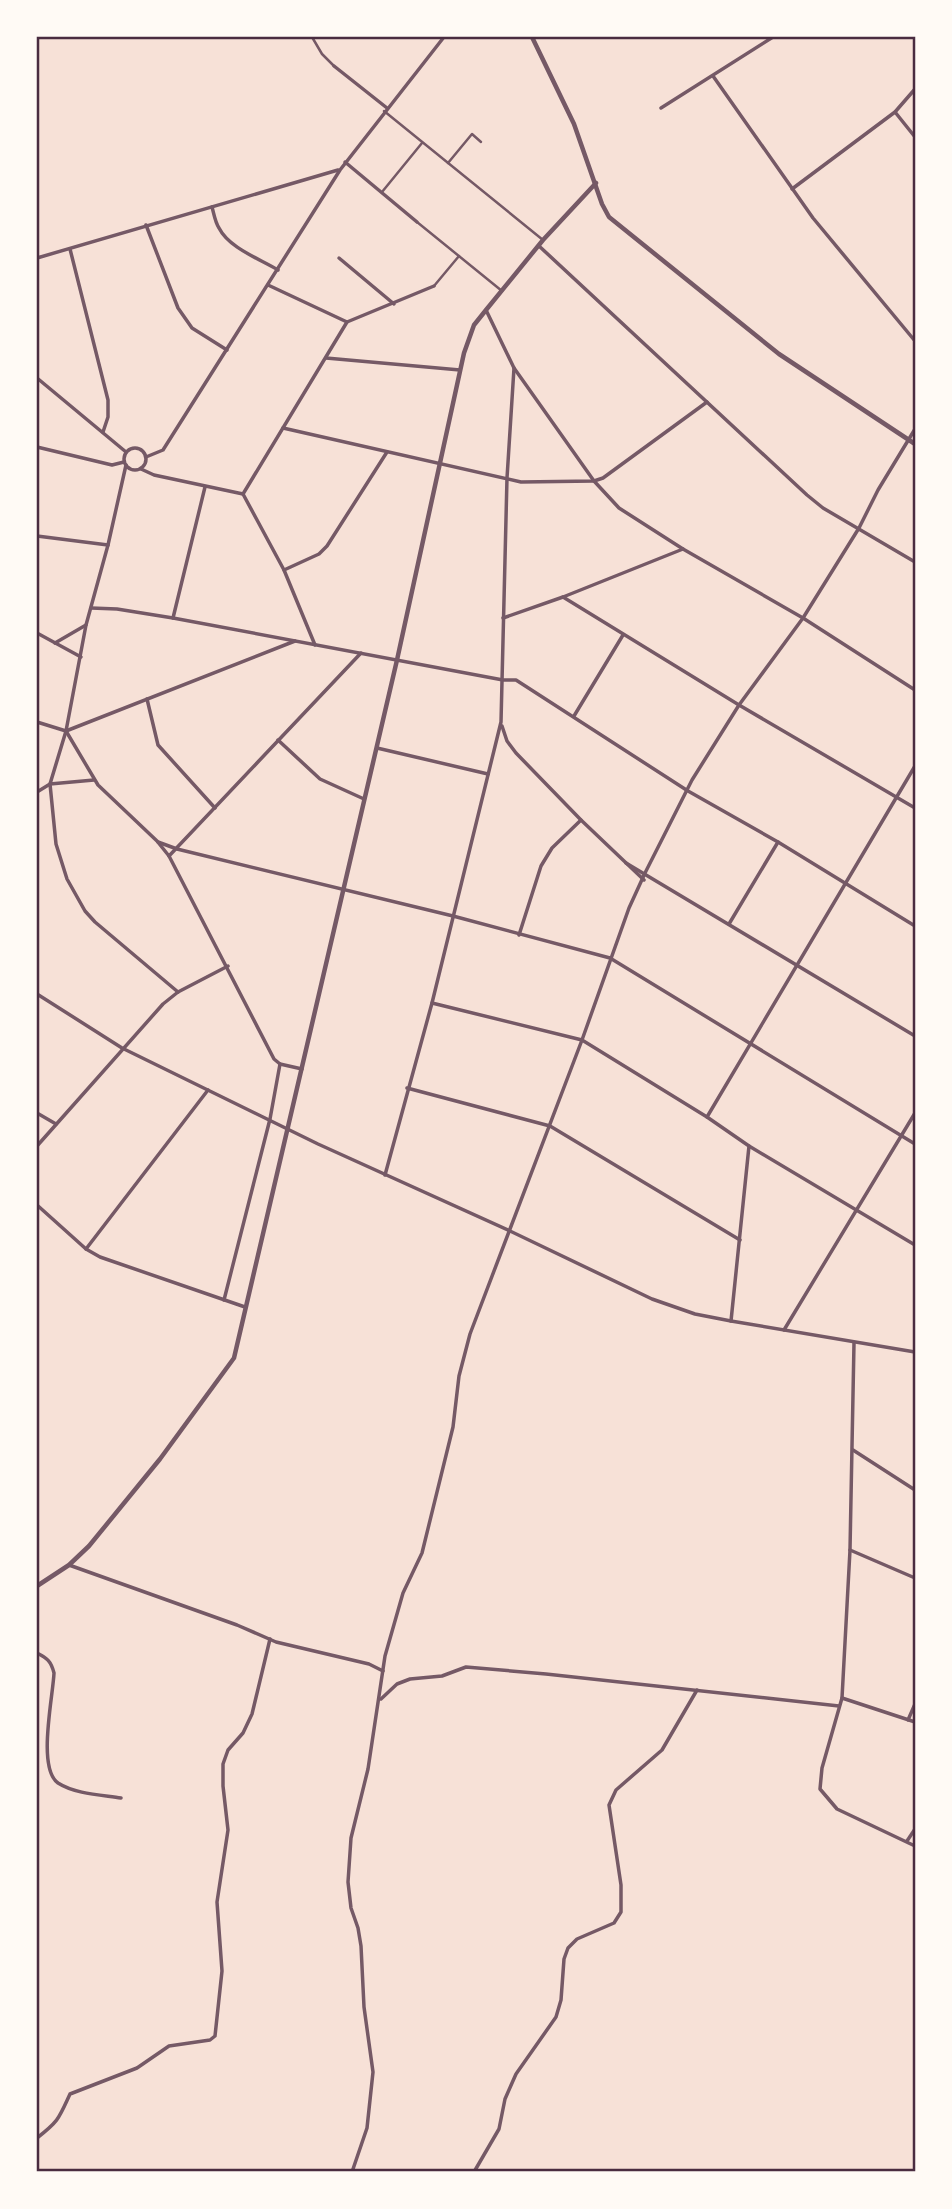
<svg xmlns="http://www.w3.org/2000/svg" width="952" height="2209" viewBox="0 0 952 2209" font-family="Roboto,sans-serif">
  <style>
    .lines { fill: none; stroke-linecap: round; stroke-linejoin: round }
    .pedestrian { stroke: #755966; stroke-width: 2.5 }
    .minor { stroke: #755966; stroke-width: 3.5 }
    .tertiary { stroke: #755966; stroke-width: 4.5 }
    .neatline { fill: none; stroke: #4a2c40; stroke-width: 2.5 }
  </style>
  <rect width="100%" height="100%" fill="#f7e1d7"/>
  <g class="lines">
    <g class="pedestrian">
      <polyline points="312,37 322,54 334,66"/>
      <polyline points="384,111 543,240"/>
      <polyline points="448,163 472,134 481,142"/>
      <polyline points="382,192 422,143"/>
      <polyline points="417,222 502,291"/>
      <polyline points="434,286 459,256"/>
    </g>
    <g class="minor">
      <polyline points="334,66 387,108"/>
      <polyline points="713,76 813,218 915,341"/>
      <polyline points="661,108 773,37"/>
      <polyline points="895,112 915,137"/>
      <polyline points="345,162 417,222"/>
      <polyline points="792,189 895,112 915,89"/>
      <path d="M212 207C214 214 215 222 219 228 229 248 260 259 278 270"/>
      <polyline points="146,225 178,308 192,328 227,350"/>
      <polyline points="539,246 807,495 823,508 915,562"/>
      <polyline points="70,249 108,400 108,417 103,432"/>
      <polyline points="37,258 338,170"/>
      <polyline points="339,258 394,304"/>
      <polyline points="268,285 347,322"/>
      <polyline points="486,310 514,368 594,481 619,508 683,549 803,618 915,690"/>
      <polyline points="326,358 460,370"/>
      <polyline points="37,378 126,452"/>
      <polyline points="283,428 521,482 594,481 603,478 707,402"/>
      <polyline points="37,447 112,465 124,462"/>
      <circle cx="135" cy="459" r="11"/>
      <polyline points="146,457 163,450 340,170 444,37"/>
      <polyline points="126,465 108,545 86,625 66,731 98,785 157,841 169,856 274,1059 280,1064 270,1119 224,1300"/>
      <polyline points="141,469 154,475 243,494 347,322 434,286"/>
      <polyline points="243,494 284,570 315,645"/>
      <polyline points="37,536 108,545"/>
      <polyline points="284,570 319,554 327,546 387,452"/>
      <polyline points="563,597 739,705 915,808"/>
      <polyline points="91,608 117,609 173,618 503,680 516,680 688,791 778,842 915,926"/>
      <polyline points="173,618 205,487"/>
      <polyline points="503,618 563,597 683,549"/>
      <polyline points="37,633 81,657"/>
      <polyline points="55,643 86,625"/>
      <polyline points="147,699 158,745 215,808"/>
      <polyline points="574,716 623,635"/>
      <polyline points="37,722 66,731"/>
      <polyline points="502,726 507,741 516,753 581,820 644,880"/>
      <polyline points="66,731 50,784 56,844 67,879 85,911 95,922 178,992"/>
      <polyline points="66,731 295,641"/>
      <polyline points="278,740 320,779 364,799"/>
      <polyline points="377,748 488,774"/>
      <polyline points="37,792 50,784 94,780"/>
      <polyline points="158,842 177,849 453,916 610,958 915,1144"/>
      <polyline points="169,856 361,653"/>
      <polyline points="626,863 915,1036"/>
      <polyline points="729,924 778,842"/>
      <polyline points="519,935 541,866 552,848 581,820"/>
      <polyline points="37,994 122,1048 318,1144 510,1231 652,1299 695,1314 731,1321 915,1352"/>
      <polyline points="432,1003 582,1040 707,1117 749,1146 915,1245"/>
      <polyline points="280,1064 302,1069"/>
      <polyline points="407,1088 550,1126 740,1240"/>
      <polyline points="37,1113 56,1124"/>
      <polyline points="707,1117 915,766"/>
      <polyline points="37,1146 163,1004 178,992 228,966"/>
      <polyline points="385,1175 432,1003 501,722 507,478 514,368"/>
      <polyline points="37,1205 86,1249 100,1257 245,1307"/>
      <polyline points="86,1249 208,1090"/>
      <polyline points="731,1321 749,1146"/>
      <polyline points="784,1330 915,1113"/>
      <polyline points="854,1343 850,1550 842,1698 822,1768 820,1789 837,1809 915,1846"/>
      <polyline points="853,1450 915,1490"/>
      <polyline points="850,1550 915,1578"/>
      <polyline points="69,1565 237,1625 276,1642 369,1664 383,1671"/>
      <path d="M37 1653C47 1658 51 1661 54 1673 53 1697 37 1768 58 1783 75 1794 102 1795 121 1798"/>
      <polyline points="842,1698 915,1722"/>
      <polyline points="381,1699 397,1684 410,1679 442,1676 466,1667 546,1674 839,1706"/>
      <polyline points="908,1720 915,1704"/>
      <polyline points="907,1841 915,1829"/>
      <path d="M37 2138C59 2121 59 2118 70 2094L137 2068 169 2046 210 2040 215 2036 222 1971 217 1902 228 1830 223 1786V1764L228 1750 243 1733 252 1714 270 1639"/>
      <polyline points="352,2172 367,2128 373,2072 364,2007 361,1946 358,1928 351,1908 348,1882 351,1838 368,1769 385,1656 403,1593 422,1553 453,1427 459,1376 470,1334 582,1040 629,908 645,873 692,780 739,705 803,618 859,528 878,490 915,429"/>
      <polyline points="474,2172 499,2129 505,2099 516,2074 556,2017 561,2000 564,1959 568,1948 577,1939 614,1923 621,1912 621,1885 609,1805 616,1790 662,1750 697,1690"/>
    </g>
    <g class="tertiary">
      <polyline points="532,37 574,124 602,204 609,217 779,354 915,444"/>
      <polyline points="37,1586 69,1565 89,1546 160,1459 234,1358 397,660 464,353 474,325 486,310 543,240 596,183"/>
    </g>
  </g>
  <rect width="952" height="2209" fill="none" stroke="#fffaf5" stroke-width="77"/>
  <rect x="38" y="38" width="876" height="2132" class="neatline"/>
</svg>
